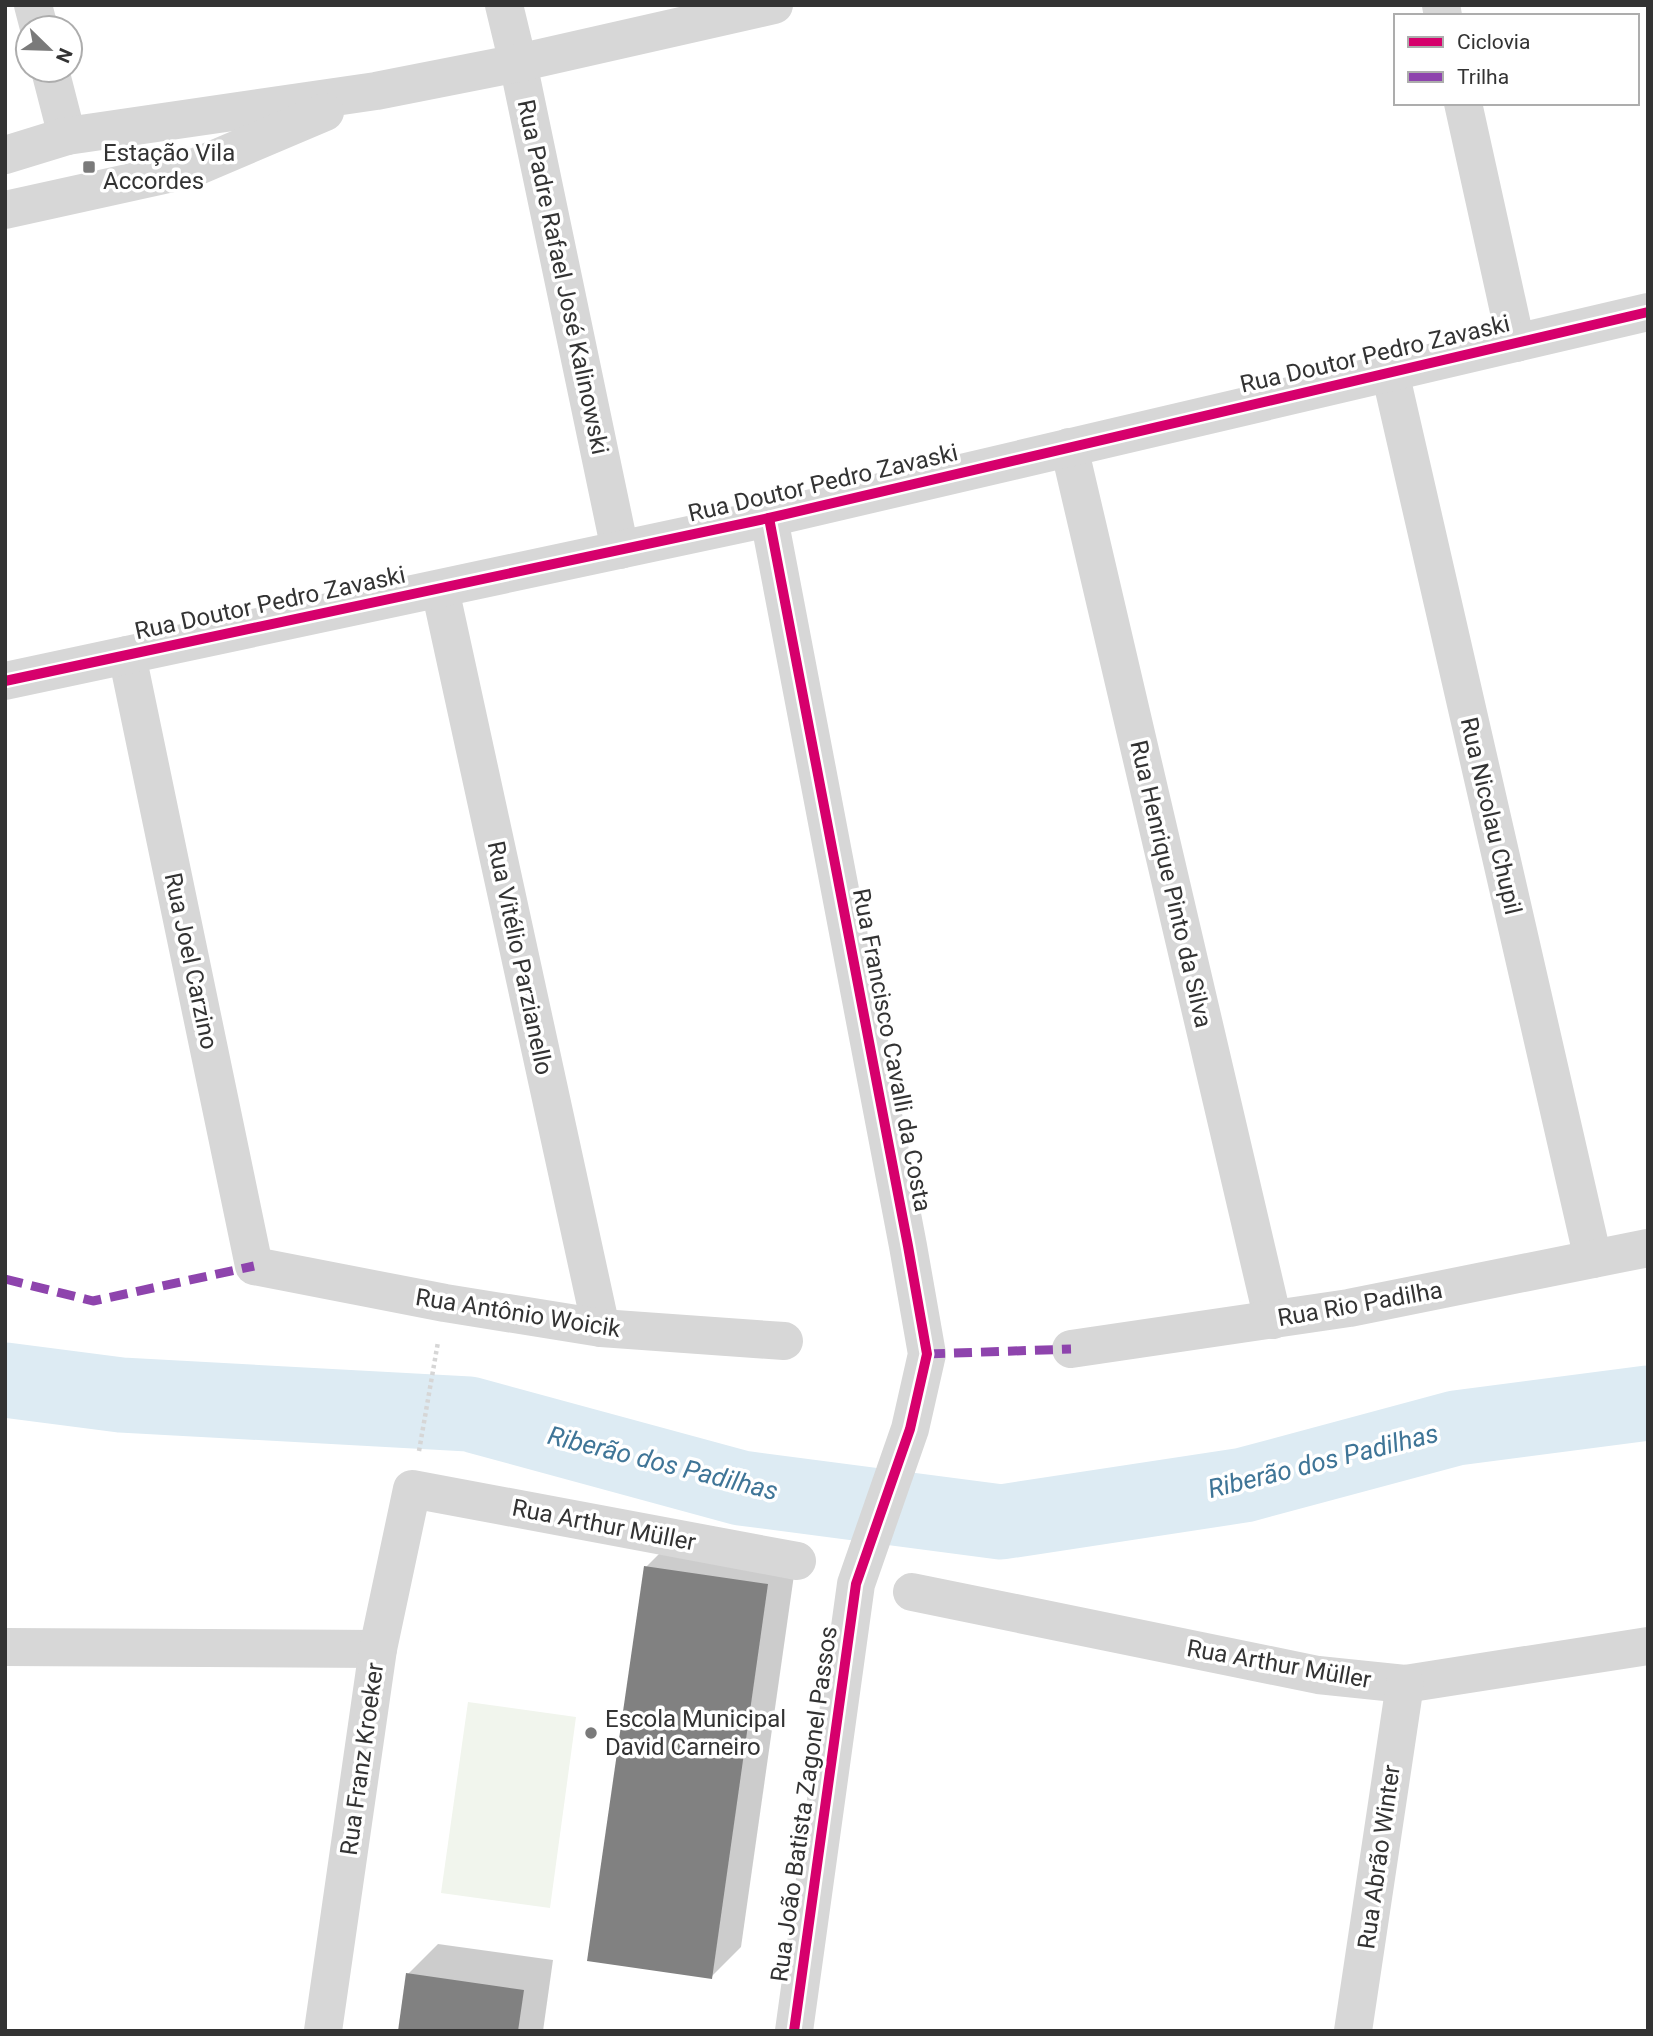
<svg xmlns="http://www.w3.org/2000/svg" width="1653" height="2036" viewBox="0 0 1653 2036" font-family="Roboto,sans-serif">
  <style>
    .green { fill: #f1f5ed }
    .shadow { fill: #0003 }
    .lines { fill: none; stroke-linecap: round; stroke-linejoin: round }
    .river { stroke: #ddebf3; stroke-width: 75 }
    .building { fill: #818181 }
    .path { stroke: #d6d6d6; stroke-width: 4.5; stroke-dasharray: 3.5 3.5; stroke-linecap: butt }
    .minor { stroke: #d7d7d7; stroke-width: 38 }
    .quiet { stroke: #8e44ad; stroke-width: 9; stroke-dasharray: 18 9; stroke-linecap: butt }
    .cycleway-casing { stroke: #fff; stroke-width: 15 }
    .cycleway { stroke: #d6006c; stroke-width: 10 }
    .poi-dot { fill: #7a7a7a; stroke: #fff; stroke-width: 2.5 }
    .labels { text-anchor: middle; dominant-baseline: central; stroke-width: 7; stroke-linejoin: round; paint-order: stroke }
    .poi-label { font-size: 24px; fill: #333; stroke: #fff; text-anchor: start }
    .street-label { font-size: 24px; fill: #333; stroke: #fff }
    .water-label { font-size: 26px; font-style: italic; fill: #3f7597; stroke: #fff }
  </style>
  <rect width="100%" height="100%" fill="#fff"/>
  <polygon class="green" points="468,1702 576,1717 550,1908 441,1893"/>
  <g class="shadow">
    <polygon points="676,1537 797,1554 741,1947 711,1977 646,1567"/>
    <polygon points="438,1944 553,1960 543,2031 400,2031 408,1974"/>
  </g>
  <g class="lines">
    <polyline class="river" points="5,1380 121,1395 469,1414 741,1488 1001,1522 1244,1485 1456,1428 1648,1403"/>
  </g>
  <g class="building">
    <polygon points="644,1566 768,1584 712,1979 587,1961"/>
    <polygon points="406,1973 524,1990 518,2031 398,2031"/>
  </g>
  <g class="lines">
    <polyline class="path" points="419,1451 438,1342"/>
    <g class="minor">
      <polyline points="33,5 39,28"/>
      <polyline points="504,5 518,63 620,550"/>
      <polyline points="1441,5 1443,16"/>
      <polyline points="50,70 67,136"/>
      <polyline points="1463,103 1516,343"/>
      <polyline points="5,155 67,136 376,91 518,63 774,5"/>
      <polyline points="5,210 191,169 325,112"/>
      <polyline points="1390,372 1593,1259"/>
      <polyline points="1069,447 1273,1320"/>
      <polyline points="769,518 908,1246 927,1354 910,1429 856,1584 794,2031"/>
      <polyline points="440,589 601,1328"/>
      <polyline points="127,655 254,1266 445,1303 601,1328 784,1341"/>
      <polyline points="5,681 769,518 1648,312"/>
      <polyline points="1071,1349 1349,1308 1648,1248"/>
      <polyline points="912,1592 1318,1675 1405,1684 1648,1646"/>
      <polyline points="5,1647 378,1649"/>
      <polyline points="323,2031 378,1649 412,1489 797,1561"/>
      <polyline points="1353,2031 1405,1684"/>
    </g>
    <g class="quiet">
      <polyline points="5,1279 93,1301 254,1266"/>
      <polyline points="927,1354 1071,1349"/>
    </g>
    <g class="cycleway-casing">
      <g id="cycleway">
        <polyline points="769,518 908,1246 927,1354 910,1429 856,1584 794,2031"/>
        <polyline points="5,681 769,518 1648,312"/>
      </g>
    </g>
    <use href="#cycleway" class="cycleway"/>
  </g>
  <g class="poi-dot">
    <rect x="82" y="160" width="14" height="14" rx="3.5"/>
    <circle cx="591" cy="1733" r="7"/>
  </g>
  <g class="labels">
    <g class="poi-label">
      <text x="103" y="153">Estação Vila<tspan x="103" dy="28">Accordes</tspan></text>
      <text x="605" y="1719">Escola Municipal<tspan x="605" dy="28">David Carneiro</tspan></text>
    </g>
    <g class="street-label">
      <text transform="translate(563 277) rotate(78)">Rua Padre Rafael José Kalinowski</text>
      <text transform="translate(1375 354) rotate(-13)">Rua Doutor Pedro Zavaski</text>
      <text transform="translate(823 483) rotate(-13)">Rua Doutor Pedro Zavaski</text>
      <text transform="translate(270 603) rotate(-12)">Rua Doutor Pedro Zavaski</text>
      <text transform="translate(1491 816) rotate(77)">Rua Nicolau Chupil</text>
      <text transform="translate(1171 884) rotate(77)">Rua Henrique Pinto da Silva</text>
      <text transform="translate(520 958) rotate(78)">Rua Vitélio Parzianello</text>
      <text transform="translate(191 961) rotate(78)">Rua Joel Carzino</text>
      <text transform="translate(892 1050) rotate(79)">Rua Francisco Cavalli da Costa</text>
      <text transform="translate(1360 1304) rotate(-10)">Rua Rio Padilha</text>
      <text transform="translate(518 1313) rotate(9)">Rua Antônio Woicik</text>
      <text transform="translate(604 1525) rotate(11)">Rua Arthur Müller</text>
      <text transform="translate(1279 1664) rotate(10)">Rua Arthur Müller</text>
      <text transform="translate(362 1759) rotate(-82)">Rua Franz Kroeker</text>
      <text transform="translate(804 1804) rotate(-82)">Rua João Batista Zagonel Passos</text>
      <text transform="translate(1379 1857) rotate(-82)">Rua Abrão Winter</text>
    </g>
    <g class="water-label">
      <text transform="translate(1323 1461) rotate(-14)">Riberão dos Padilhas</text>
      <text transform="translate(663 1463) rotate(14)">Riberão dos Padilhas</text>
    </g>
  </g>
  <rect width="1653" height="2036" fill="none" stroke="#333333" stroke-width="14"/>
  <rect x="1394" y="14" width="245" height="91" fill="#ffffff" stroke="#adadad" stroke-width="2"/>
  <rect x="1408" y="37" width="35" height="10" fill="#d6006c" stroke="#adadad" stroke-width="2"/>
  <text x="1457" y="49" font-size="21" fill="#333333">Ciclovia</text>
  <rect x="1408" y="72" width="35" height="10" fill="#8e44ad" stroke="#adadad" stroke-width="2"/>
  <text x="1457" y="84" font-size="21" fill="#333333">Trilha</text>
  <g transform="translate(49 49) rotate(113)"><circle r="33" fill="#ffffff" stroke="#adadad" stroke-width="2"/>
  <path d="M0-5L12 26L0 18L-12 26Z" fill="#7a7a7a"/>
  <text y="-10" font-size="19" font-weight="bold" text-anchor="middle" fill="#333333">N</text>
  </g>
</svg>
